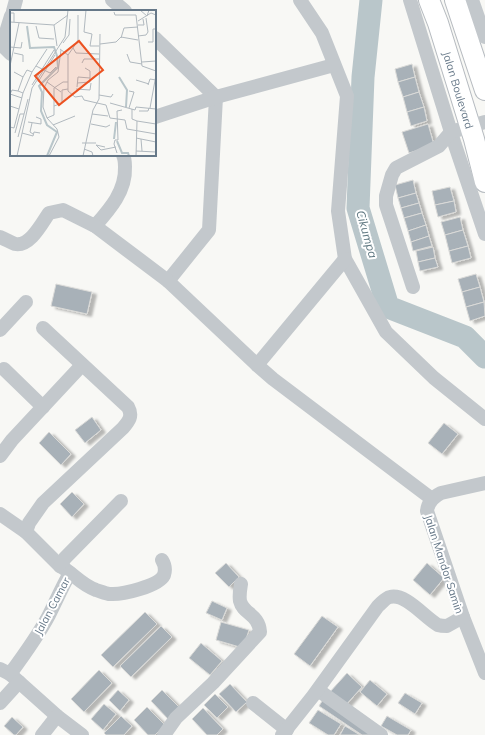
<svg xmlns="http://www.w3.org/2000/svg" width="485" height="735" viewBox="0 0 485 735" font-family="Mulish,sans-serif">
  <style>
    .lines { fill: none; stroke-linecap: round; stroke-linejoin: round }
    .river { stroke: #b9c6ca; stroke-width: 23 }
    .building { fill: #a8b1b8; stroke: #dadad8; filter: url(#shadow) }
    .secondary-casing { stroke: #b6bbc0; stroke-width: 22 }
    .street { stroke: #c3c8cc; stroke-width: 14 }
    .secondary { stroke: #fff; stroke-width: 20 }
    .labels { text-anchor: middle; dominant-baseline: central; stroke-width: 4; stroke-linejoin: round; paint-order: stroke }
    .street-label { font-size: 11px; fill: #667888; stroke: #fff }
    .water-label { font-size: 12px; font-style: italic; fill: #627a83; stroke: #fff }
    .inset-river { fill: none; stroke: #b9c6ca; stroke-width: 2 }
    .inset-road { fill: none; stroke: #b1b9bf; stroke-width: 1 }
    .view { fill: #ec5221; fill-opacity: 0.15; stroke: #ec5221; stroke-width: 2 }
    .inset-edge { fill: none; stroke: #667888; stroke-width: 2 }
  </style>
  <defs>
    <filter id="shadow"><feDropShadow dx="4.5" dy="2.5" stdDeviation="1" flood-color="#0004"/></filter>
  </defs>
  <rect width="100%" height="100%" fill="#f8f8f5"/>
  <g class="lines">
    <polyline class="river" points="371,0 363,77 358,208 388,307 465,337 485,357"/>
  </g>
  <g class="building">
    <polygon points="412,64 415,77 398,82 395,69"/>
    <polygon points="415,77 419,92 403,97 398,82"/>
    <polygon points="419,92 424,107 407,112 403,97"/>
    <polygon points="424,107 427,121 411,126 407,112"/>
    <polygon points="428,124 434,145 409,153 402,132"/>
    <polygon points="413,180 416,193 398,198 395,185"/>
    <polygon points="450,187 454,201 435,205 432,191"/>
    <polygon points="416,193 419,203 401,208 398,198"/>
    <polygon points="454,201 456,212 438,217 435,205"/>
    <polygon points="419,203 422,213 404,218 401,208"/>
    <polygon points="422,213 426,225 408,231 404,218"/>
    <polygon points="460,217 463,230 445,235 441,222"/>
    <polygon points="426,225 429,236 411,242 408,231"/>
    <polygon points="463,230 468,246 449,251 445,235"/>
    <polygon points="429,236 432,246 413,251 411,242"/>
    <polygon points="468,246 471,258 452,263 449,251"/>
    <polygon points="433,247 435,258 418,262 416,251"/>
    <polygon points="435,258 438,267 420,271 418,262"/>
    <polygon points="476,274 480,287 462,292 458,279"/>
    <polygon points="56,284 92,292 87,314 51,306"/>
    <polygon points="480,287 484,302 466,307 462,292"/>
    <polygon points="484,302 485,316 470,321 466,307"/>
    <polygon points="92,417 101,430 85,443 75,430"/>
    <polygon points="444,423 458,434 442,454 428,443"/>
    <polygon points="49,432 71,454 61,465 39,443"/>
    <polygon points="72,492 84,504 72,517 60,504"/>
    <polygon points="226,563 239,577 229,587 215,573"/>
    <polygon points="427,563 444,578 430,595 413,580"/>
    <polygon points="212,601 227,608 222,620 206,613"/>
    <polygon points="145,612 157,624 113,667 101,655"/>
    <polygon points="322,616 338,627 310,666 294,654"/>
    <polygon points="221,622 249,630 243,648 216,640"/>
    <polygon points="161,626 172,637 131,677 120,666"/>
    <polygon points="201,643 222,661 210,675 189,658"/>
    <polygon points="99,670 112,683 84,712 71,699"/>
    <polygon points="347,673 362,687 344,707 329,693"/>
    <polygon points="370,680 387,694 377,706 360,692"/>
    <polygon points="230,684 247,702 236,712 219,694"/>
    <polygon points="118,690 129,700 120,711 109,700"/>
    <polygon points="162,690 179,707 168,719 151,701"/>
    <polygon points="405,693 422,703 415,714 398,703"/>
    <polygon points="215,694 228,707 217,718 204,705"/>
    <polygon points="324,698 372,730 369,735 362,735 319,706"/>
    <polygon points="104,704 116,714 103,730 91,719"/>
    <polygon points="147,707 165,725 155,735 148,735 134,720"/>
    <polygon points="203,708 223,729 217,735 207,735 192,719"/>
    <polygon points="318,710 341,724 334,735 328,735 309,723"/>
    <polygon points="121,716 132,726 124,735 106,735 104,733"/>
    <polygon points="387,716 411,730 408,735 397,735 381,726"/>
    <polygon points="12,717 23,727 16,735 14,735 4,726"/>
    <polygon points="345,726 360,735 340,735"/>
  </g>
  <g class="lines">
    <g class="secondary-casing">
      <g id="secondary">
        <polyline points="429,0 438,23 474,139 485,182"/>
        <polyline points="455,0 485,90"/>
      </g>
    </g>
    <g class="street">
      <polyline points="112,0 125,11"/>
      <polyline points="300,0 322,33 347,96 338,211 345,259 386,332 434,378 485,419"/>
      <polyline points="410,0 455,145 485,234"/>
      <polyline points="472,0 485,37"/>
      <polyline points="13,11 16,0"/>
      <polyline points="11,16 4,39 4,47 11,54"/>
      <polyline points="155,38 216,97 209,230 168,281"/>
      <polyline points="155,117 216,97 334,65"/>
      <path d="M95 226C110 209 126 191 125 167 125 163 125 159 123 155"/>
      <path d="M0 237C5 239 10 242 15 244 30 247 42 223 49 213L63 210 95 226 168 281 257 365 273 379 432 499"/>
      <polyline points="413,287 386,205 386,196 392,175 396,168 439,146 451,132 485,122"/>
      <polyline points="0,330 26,302"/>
      <polyline points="257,365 345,259"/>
      <polyline points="4,369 43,407"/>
      <polyline points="0,456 12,440 82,365"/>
      <path d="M0 514 26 532 60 566C73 573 81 585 96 590 100 591 106 594 110 594 122 595 159 586 164 575 166 569 165 565 162 560"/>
      <path d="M26 532 29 523 43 503 123 428C129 421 133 416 128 407L43 328"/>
      <polyline points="60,566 65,558 121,501"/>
      <polyline points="463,617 485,673"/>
      <polyline points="0,669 10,674 57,716 82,735"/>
      <path d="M10 674C24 655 38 636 49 615 56 601 62 587 70 573"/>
      <polyline points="318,690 381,735"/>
      <polyline points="0,703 19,682"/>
      <polyline points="253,703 287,730"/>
      <polyline points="42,735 57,716"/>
      <path d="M164 735 176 718 213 683 260 632C259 614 243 614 240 601 239 595 240 590 241 584"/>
      <path d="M282 735 313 696 378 606C382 603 385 598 390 597 406 593 425 618 438 625 441 626 444 626 447 626L463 617 427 511C428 502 433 497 441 493L485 483"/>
    </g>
    <use href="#secondary" class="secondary"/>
  </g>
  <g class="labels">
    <g class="street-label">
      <text transform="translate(458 90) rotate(73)">Jalan Boulevard</text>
      <text transform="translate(444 564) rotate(72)">Jalan Mandor Samin</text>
      <text transform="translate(52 606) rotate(-62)">Jalan Camar</text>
    </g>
    <g class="water-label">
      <text transform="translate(367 234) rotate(74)">Cikumpa</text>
    </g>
  </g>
  <g transform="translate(10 10)">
    <rect width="146" height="146" fill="#f8f8f5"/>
    <path class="inset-river" d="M17 16 20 38 44 37 47 46 48 57 29 76 32 82 31 101 37 115 47 122 37 146M109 67 117 80 116 97M104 129 106 112M107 131 112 143H118L119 146"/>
    <path class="inset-road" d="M76 0 74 22 82 24 80 36H89M130 0 137 6 139 0M104 2 105 5H126L132 56 146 61M0 3H4V12M128 11 141 3 146 5M0 12 44 15 58 5M44 15 47 36M128 15H134L133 9M26 16 29 28 44 29M128 26 136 25 138 22 136 8M111 28 114 18 128 17M138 32H143V19H146M53 33 59 25 60 9M90 34 106 32 111 27 128 30M0 37 11 38 12 32M63 38 68 30V5M50 39 58 45 63 38 66 43 89 44M4 43 13 45V52M117 44 120 52 132 54M58 45V81L65 87 72 86 74 90 87 93M132 52 146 51M72 53 74 49H89M0 56 9 13M26 56 40 63 46 57M4 62 13 67 17 60 22 62 37 39M13 67 8 81 13 83 22 62M126 70 139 74M28 72 45 45M37 72 51 82M67 73 80 72V61L75 58M22 75 44 40M138 75 140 69 146 70M67 77 68 67 80 68M66 79 80 80 81 73M8 81 2 80 0 84 12 88M89 85 101 87 103 84M87 93 96 95 100 108 115 110 117 119 146 124M100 93 125 100 126 97 146 99M0 96 9 99 4 118 0 117M44 96 52 93V80L58 79M119 98 124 82 119 81M140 98 146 65M9 99 13 83M122 99V109L127 111M129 101H138L139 98M82 104 98 106M37 108 44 105V78L53 72H58M18 112 31 114V109L26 107M22 113 20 122 23 124M81 114 96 117 100 115M43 115 65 106M5 123 10 104H14M12 123 23 126 24 122 30 123M8 127 18 89M126 128 146 132M131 129 132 141M72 133H86M95 137 86 135 91 140 106 137M74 139 82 142 83 146M126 141 146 142M107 143 104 134 105 130H108L107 101 112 100M7 146 22 78 55 27 58 0M39 146 49 127 47 119 37 108 33 97 34 78 38 70 48 62 51 40M73 146 83 100 89 89 90 24M126 146 127 111 146 114"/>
    <path class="view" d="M69 31 93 60 49 95 25 66Z"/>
    <rect width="146" height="146" class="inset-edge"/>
  </g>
</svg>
